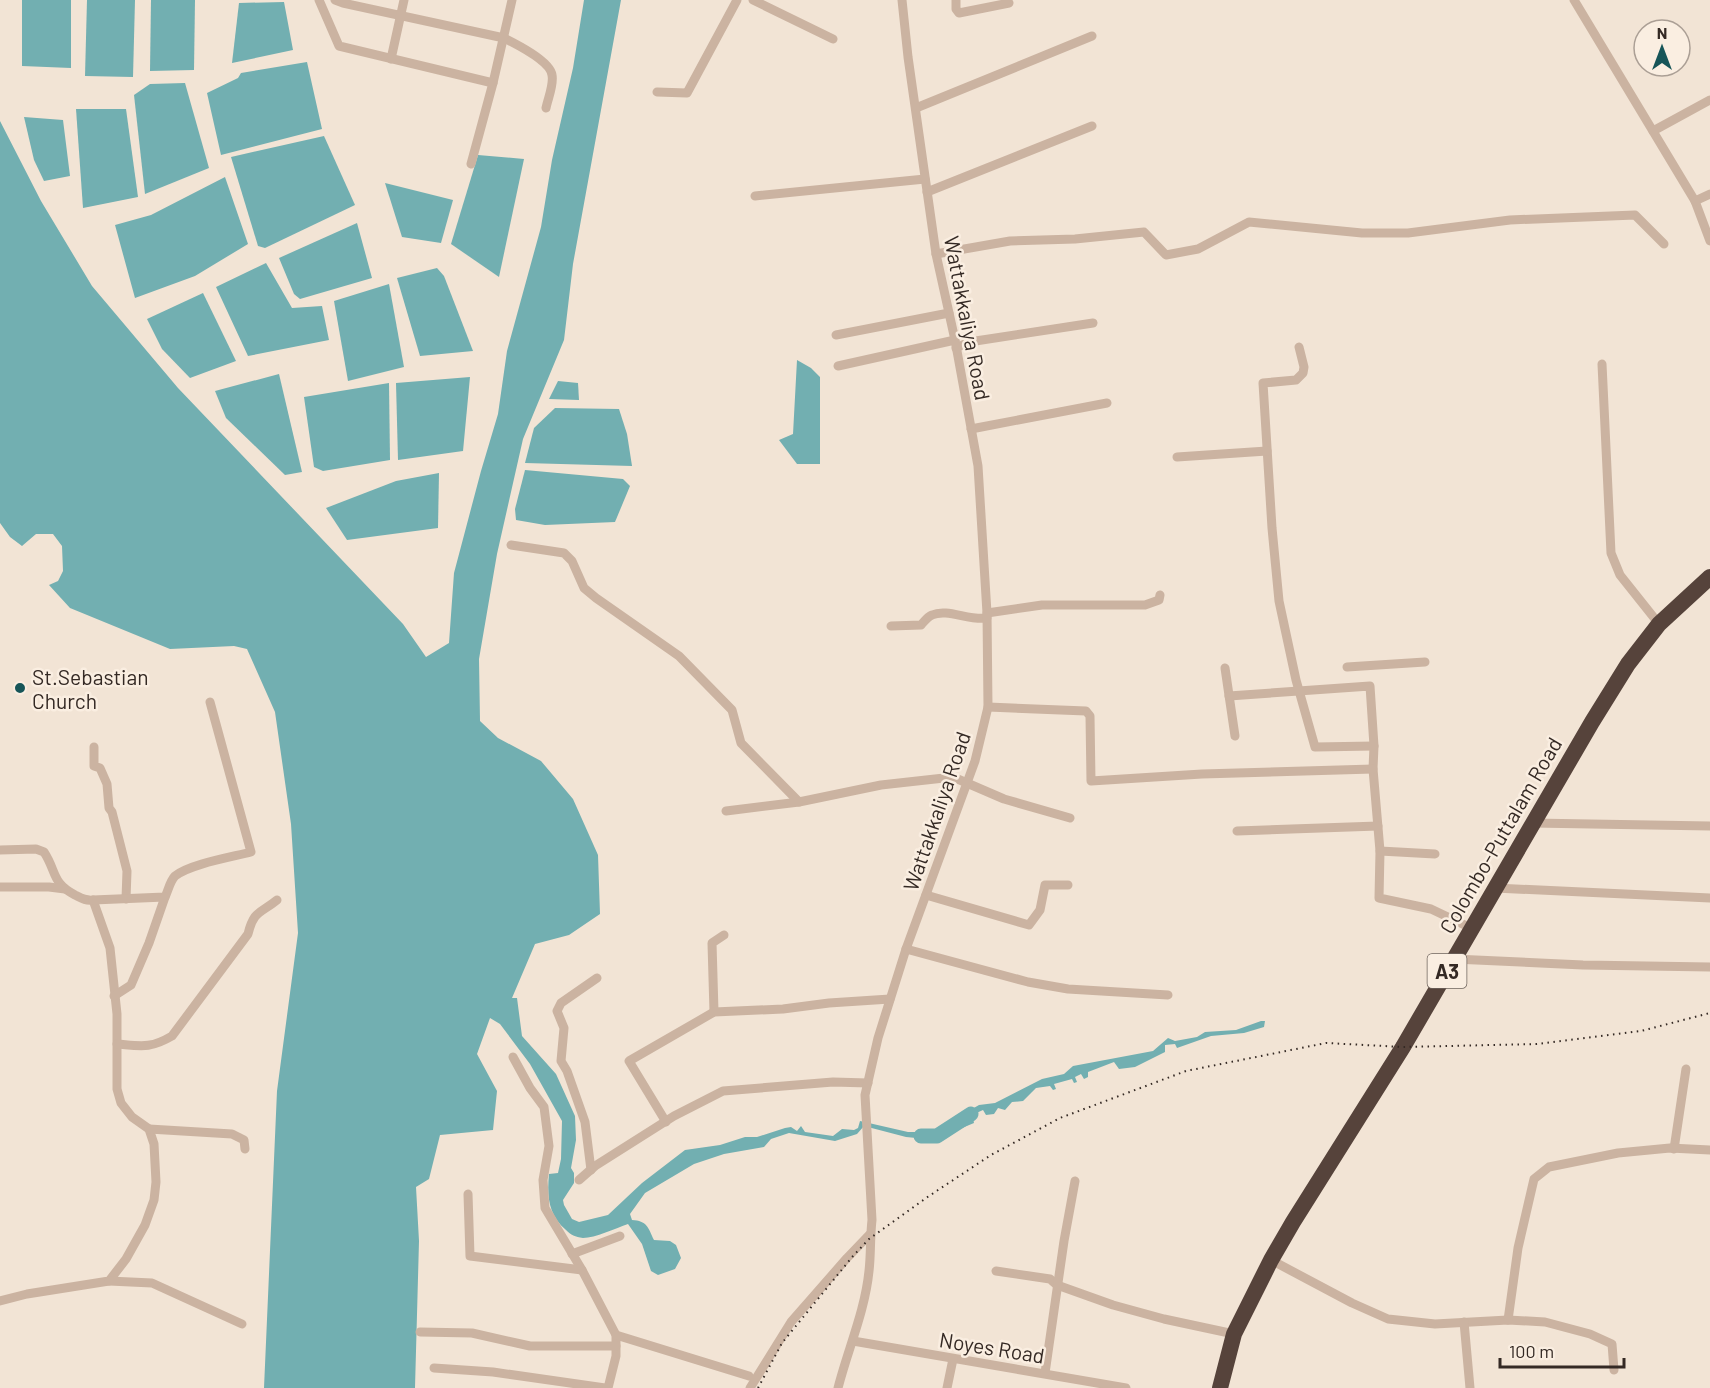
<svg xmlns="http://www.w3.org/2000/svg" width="1710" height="1388" viewBox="0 0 1710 1388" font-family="Barlow,sans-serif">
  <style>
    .water { fill: #72afb1 }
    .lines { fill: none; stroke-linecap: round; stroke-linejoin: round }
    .river { stroke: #72afb1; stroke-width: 15 }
    .street { stroke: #cbb3a1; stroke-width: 9 }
    .highway { stroke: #56433b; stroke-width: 16 }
    .rail { stroke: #342924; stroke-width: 2; stroke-dasharray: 1.5 4.5; stroke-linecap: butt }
    .poi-dot { fill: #175558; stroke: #faeee1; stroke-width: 2 }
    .labels { text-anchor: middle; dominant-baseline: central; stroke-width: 5; stroke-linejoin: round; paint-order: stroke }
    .shield { fill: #faeee1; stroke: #6f645d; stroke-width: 1.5 }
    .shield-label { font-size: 20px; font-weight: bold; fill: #342924 }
    .street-label { font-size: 21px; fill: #342924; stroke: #faeee1 }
    .poi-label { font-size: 21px; fill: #342924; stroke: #faeee1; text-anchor: start }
  </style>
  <rect width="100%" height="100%" fill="#f2e4d5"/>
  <g class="water">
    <polygon points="22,0 71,0 71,68 22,66"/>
    <polygon points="87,0 135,0 133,77 85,76"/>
    <polygon points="151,0 195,0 194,70 150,71"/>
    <path d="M584 0H621L573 264 564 340 523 439 497 554 479 659 480 721 498 738 541 761 573 799 598 855 600 914 569 935 535 944 512 998H517L522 1036 556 1074 575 1116 576 1140 571 1168 574 1173V1183L563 1200 564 1205 572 1219 579 1222 608 1215 642 1183 685 1150 720 1145 745 1137H757L785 1128 791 1127 797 1131 801 1126 805 1132 833 1136 842 1129 854 1130 858 1128 860 1121 908 1132H932L979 1105 995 1103 1042 1079 1064 1074 1073 1066 1153 1051 1168 1038 1175 1041 1197 1037 1205 1032 1236 1030 1261 1021H1265L1264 1027 1244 1033 1211 1036 1177 1048 1175 1044 1165 1045V1052L1135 1067 1119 1069 1114 1062 1088 1072V1077L1084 1079 1081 1074 1075 1077 1077 1082 1074 1083 1072 1079 1054 1084 1056 1089 1053 1090 1050 1086 1036 1088 1023 1101 1012 1102 1005 1110 998 1108 994 1114 986 1115 983 1110 972 1115 974 1123 962 1128 948 1124 937 1140 906 1137 864 1126 857 1134 835 1141 789 1133 771 1139 764 1147 724 1154 694 1164 645 1193 630 1214 632 1220C647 1221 648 1227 654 1240L670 1241 676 1245 681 1258 675 1269 658 1275 651 1271 642 1244 628 1224C616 1228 595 1238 583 1238 575 1237 571 1235 566 1230 548 1215 547 1196 549 1174L558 1173 561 1159 562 1121 530 1064 500 1024 490 1018 477 1054 497 1091 493 1130 440 1135 429 1179 416 1187 419 1241 415 1388H264L277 1091 298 933 291 824 275 712 247 649 234 646 170 649 70 608 49 585 58 581 63 571 62 546 53 534H36L22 546 10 537 0 523V121L41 201 92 286 178 388 403 624 426 657 449 643 454 573 481 471 498 414 507 351 541 227 552 160 573 68Z"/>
    <polygon points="284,2 293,50 232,63 239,3"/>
    <polygon points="307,62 322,129 221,155 207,93 238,78 241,73"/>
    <polygon points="185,83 209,168 145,194 134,95 150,84"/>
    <polygon points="76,109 126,109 138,197 83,208"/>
    <polygon points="24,117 63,120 70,176 44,181 34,160"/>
    <polygon points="324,136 355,205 265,248 258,246 231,157"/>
    <polygon points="478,155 524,159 499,277 451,244"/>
    <polygon points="225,177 248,244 195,276 135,298 115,225 151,215"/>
    <polygon points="385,183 453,200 441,243 402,237"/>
    <polygon points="357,223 372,278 300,299 294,294 279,258"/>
    <polygon points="266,263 292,308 322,306 329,340 248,356 216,287"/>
    <polygon points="437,268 444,276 473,351 420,356 397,278"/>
    <polygon points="389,284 404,367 348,381 334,301"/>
    <polygon points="203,293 236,361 190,378 162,349 147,319"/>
    <polygon points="797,360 811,368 820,377 820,464 797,464 779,440 793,434"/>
    <polygon points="279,374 302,472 285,475 226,418 215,391"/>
    <polygon points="470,377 463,451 398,460 396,383"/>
    <polygon points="558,381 578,383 579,400 549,399"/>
    <polygon points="389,383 390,460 323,471 314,467 304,397"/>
    <polygon points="555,408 619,409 627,434 632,466 525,463 534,428"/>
    <polygon points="525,470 623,479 630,486 615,522 545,525 516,520 515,509"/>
    <polygon points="439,473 438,528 347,540 326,508 396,481"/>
  </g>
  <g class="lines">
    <polyline class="river" points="921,1136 937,1136 971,1114"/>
    <g class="street">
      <polyline points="319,0 339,46 493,83"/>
      <path d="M335 0 343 3 504 38C516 44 550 61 552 75 554 85 548 98 546 108"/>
      <polyline points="753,0 833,39"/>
      <polyline points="956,0 956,9 959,13 1009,3"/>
      <polyline points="1574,0 1695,201 1710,241"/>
      <polyline points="391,59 404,0"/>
      <polyline points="657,92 687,93 737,0"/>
      <polyline points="916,108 1092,36"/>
      <polyline points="1653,131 1710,100"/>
      <polyline points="471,164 493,83 512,0"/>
      <polyline points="927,192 1092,126"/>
      <polyline points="755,196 925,179"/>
      <polyline points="1695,201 1710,194"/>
      <polyline points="936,254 1010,241 1075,239 1144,232 1166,255 1198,249 1249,222 1362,233 1408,233 1510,220 1635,215 1664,244"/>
      <polyline points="836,335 949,313"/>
      <polyline points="1299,347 1304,367 1303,373 1296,380 1263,383 1272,528 1279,601 1296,680 1315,747 1374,746"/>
      <polyline points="956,348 969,342 1093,323"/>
      <polyline points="1602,364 1611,553 1620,575 1659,624"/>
      <polyline points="838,366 955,340"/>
      <polyline points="971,429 1107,403"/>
      <polyline points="1177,457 1267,451"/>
      <polyline points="511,545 564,553 572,561 584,588 596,598 679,656 732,710 741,743 799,802"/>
      <polyline points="987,613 1042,605 1145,605 1159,600 1160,595"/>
      <path d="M891 626 921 625C924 622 927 617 932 615 947 608 969 621 987 618"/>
      <polyline points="1347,667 1425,662"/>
      <polyline points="1225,668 1235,736"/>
      <polyline points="1229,696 1370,686 1374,746 1373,769 1380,851 1379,898 1431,909 1471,928"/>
      <polyline points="988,707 1086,711 1090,716 1091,781 1202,774 1373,769"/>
      <polyline points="94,747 94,766 100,768 107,784 109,808 112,812 127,871 126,899"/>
      <polyline points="726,811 799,802 881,785 953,777 1004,799 1070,818"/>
      <polyline points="1532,823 1710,826"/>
      <polyline points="1237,831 1378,826"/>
      <path d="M0 850 36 849 44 852C57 872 51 882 75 895 81 898 85 901 93 900L110 948 117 1014V1089L121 1103 132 1117 149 1129 154 1144 156 1182 154 1200 145 1225 126 1259 109 1281 27 1294 0 1301"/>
      <polyline points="1380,851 1435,854"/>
      <polyline points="0,887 49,887 65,889"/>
      <polyline points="1495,888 1710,898"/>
      <polyline points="926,895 1029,925 1040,910 1045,885 1068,885"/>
      <path d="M93 900 165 897C168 891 170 881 175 876 190 864 232 857 251 852L210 702"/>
      <polyline points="906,949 1028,982 1068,989 1168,995"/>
      <polyline points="1454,959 1583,965 1710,967"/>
      <polyline points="114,996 131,985 149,943 165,897"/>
      <polyline points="714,1012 712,943 724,935"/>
      <path d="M117 1044C141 1046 150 1049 172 1036L248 934C254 910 260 914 277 900"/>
      <polyline points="513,1057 530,1088 544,1107 549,1146 543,1180 545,1208 582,1270 616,1335 616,1356 608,1388"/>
      <polyline points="666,1122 629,1061 714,1012 783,1009 829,1003 890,999"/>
      <polyline points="149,1129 232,1134 244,1140 245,1149"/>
      <polyline points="1674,1149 1686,1069"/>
      <polyline points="591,1170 585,1122 567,1071 561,1061 564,1028 557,1011 561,1003 597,978"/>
      <polyline points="579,1180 595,1166 674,1116 723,1091 833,1082 868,1083"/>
      <polyline points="468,1194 470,1256 582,1270"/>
      <polyline points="572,1254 620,1236"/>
      <polyline points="1271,1260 1352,1303 1388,1319 1435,1324 1508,1320 1545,1322 1590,1334 1612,1344 1614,1370"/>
      <polyline points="996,1271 1050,1279 1057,1285 1113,1305 1164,1319 1234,1334"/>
      <polyline points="109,1281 152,1283 242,1324"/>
      <polyline points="1508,1320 1518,1248 1534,1179 1549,1167 1618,1153 1670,1148 1710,1150"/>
      <polyline points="1464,1322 1470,1388"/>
      <polyline points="420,1332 472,1333 530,1346 616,1346"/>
      <polyline points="616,1335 749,1376"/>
      <polyline points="853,1341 1126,1388"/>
      <polyline points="434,1368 493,1372 605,1388"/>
      <polyline points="1045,1373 1064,1241 1075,1181"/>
      <polyline points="750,1388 791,1322 847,1258 870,1234"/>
      <path d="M838 1388C848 1349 865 1311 869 1271 871 1254 870 1237 872 1220L865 1095 878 1038 906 949 975 761 988 707 987 613 978 466 955 340 936 254 908 57 902 0"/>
      <polyline points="947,1388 953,1359"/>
    </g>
    <polyline class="highway" points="1220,1388 1234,1334 1271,1260 1293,1222 1403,1047 1592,722 1628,664 1659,624 1710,577"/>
    <polyline class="rail" points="758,1388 782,1343 853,1256 869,1239 929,1196 991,1155 1060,1118 1186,1071 1326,1043 1403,1047 1537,1044 1641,1031 1710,1013"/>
  </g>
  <circle class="poi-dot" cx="20" cy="688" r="6"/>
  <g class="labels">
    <rect class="shield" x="1427.5" y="954" width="39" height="34" rx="4.5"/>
    <g class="shield-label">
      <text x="1447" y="971">A3</text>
    </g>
    <g class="street-label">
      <text transform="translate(968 318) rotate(79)">Wattakkaliya Road</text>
      <text transform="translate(936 811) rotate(-71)">Wattakkaliya Road</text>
      <text transform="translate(1500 835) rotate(-60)">Colombo-Puttalam Road</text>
      <text transform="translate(992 1347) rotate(9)">Noyes Road</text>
    </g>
    <g class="poi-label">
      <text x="32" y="676">St.Sebastian<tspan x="32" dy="24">Church</tspan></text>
    </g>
  </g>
  <g transform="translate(1662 48)"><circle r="28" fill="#faeee1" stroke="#ab9f95" stroke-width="1.5"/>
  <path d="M0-4.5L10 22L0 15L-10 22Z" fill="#175558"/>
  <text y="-9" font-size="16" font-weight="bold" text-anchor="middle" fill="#342924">N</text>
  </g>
  <path d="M1500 1358v9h124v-9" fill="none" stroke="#342924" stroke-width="3"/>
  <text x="1509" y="1358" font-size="18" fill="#342924" stroke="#faeee1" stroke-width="4.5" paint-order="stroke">100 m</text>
</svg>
